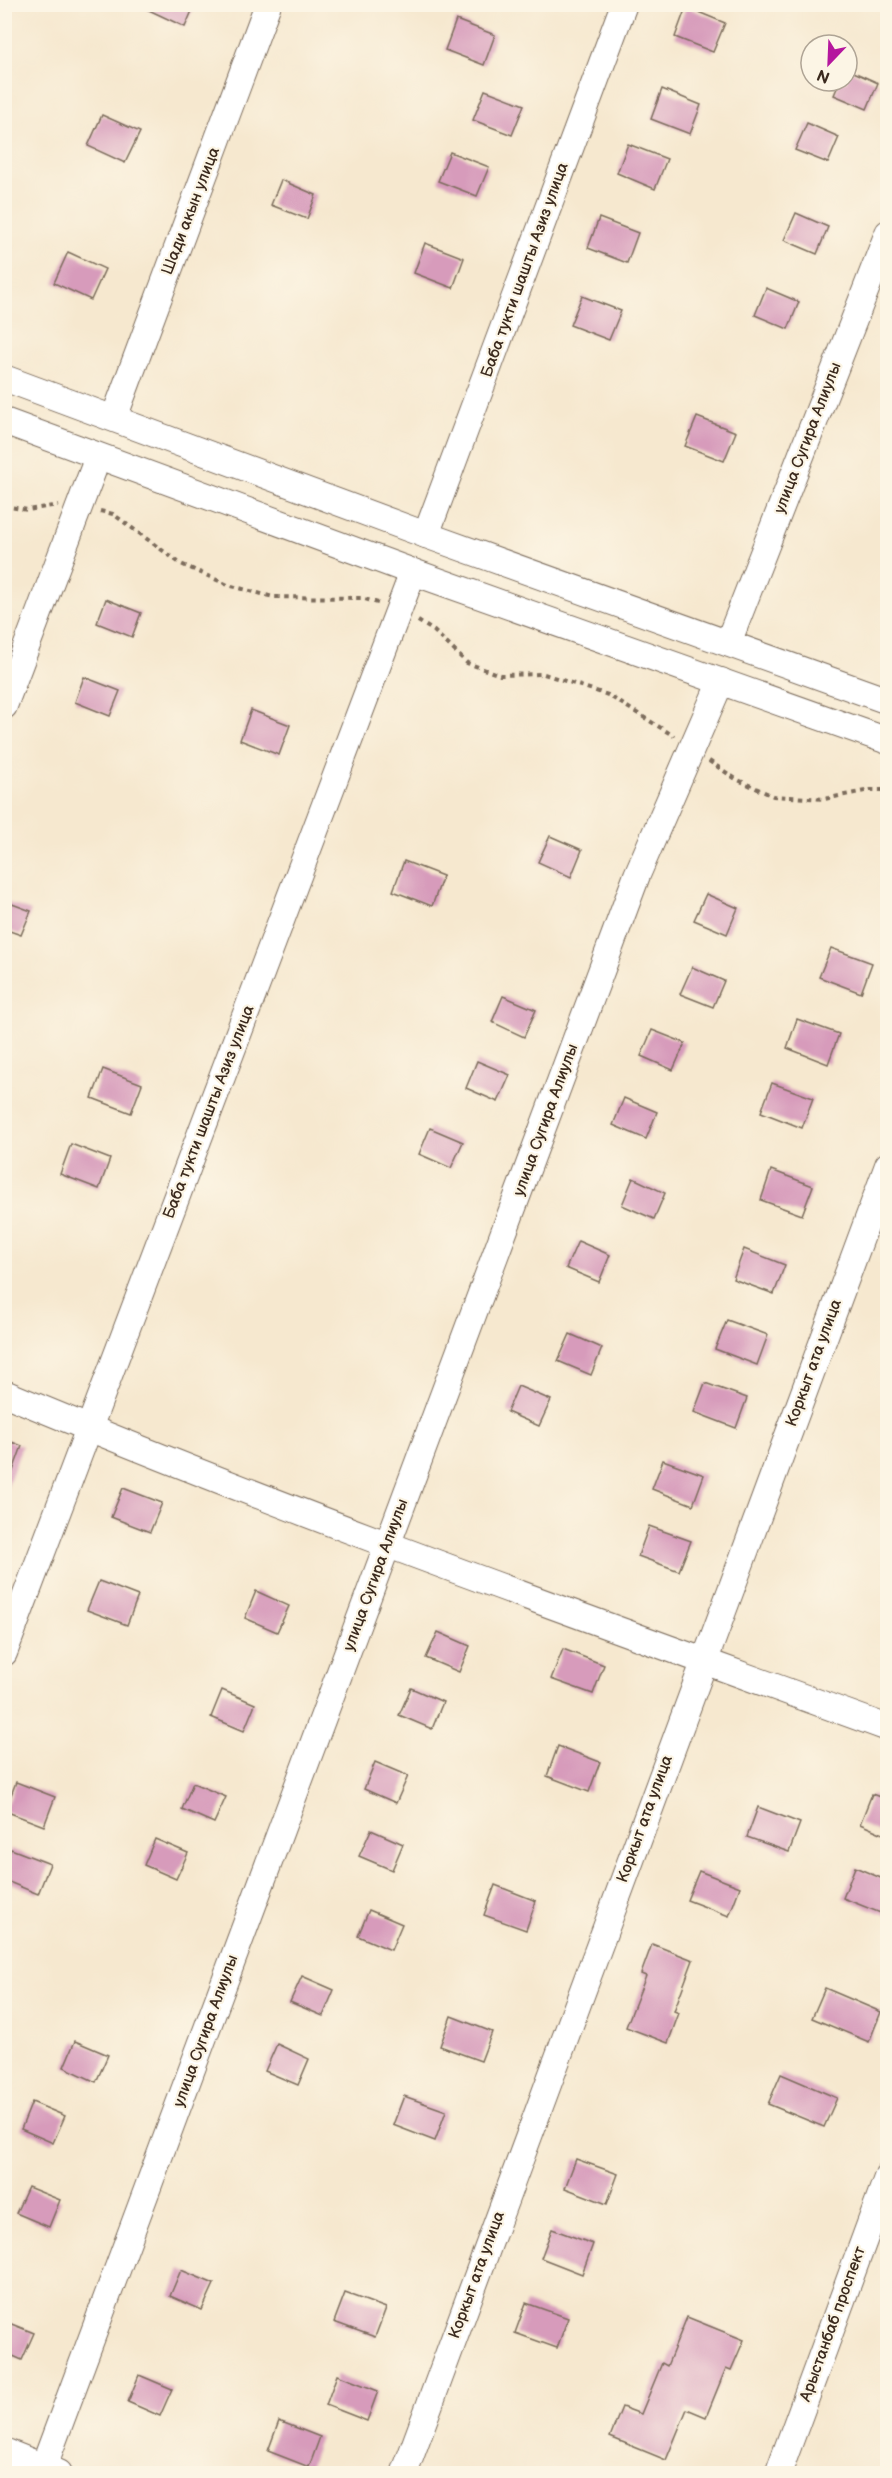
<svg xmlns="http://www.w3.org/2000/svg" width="892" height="2478" viewBox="0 0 892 2478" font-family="'Balsamiq Sans',sans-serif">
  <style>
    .building { fill: #d79bbb }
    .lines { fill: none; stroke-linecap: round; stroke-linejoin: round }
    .minor-casing { stroke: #7c6c5c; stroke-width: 28 }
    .path { stroke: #7c6c5c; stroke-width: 4; stroke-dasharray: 4.5 4.5; stroke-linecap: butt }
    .minor { stroke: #fff; stroke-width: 26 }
    .labels { text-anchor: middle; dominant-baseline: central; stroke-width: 4.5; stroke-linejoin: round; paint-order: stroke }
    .street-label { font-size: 16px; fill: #3b2a1e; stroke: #fcf5e5 }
  </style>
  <rect width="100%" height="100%" fill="#fcf5e5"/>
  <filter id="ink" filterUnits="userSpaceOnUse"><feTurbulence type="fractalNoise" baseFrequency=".0167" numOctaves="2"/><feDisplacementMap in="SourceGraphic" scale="12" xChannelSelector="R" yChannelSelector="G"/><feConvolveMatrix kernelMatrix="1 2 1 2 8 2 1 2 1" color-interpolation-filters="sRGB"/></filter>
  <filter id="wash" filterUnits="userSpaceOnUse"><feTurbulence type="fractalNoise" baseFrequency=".008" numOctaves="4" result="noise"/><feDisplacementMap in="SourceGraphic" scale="24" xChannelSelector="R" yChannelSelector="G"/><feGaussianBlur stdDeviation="1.35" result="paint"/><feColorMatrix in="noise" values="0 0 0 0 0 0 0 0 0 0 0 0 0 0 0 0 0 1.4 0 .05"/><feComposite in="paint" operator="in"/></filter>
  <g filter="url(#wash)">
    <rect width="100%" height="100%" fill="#f6e8cf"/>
    <g id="blocks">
      <g class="building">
        <polygon points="136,4 195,4 185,27"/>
        <polygon points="686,7 725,23 713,52 675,37"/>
        <polygon points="456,20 495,35 484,65 445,50"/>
        <polygon points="847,69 878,83 867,109 834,95 840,81 847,81"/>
        <polygon points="662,89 701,105 690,134 651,119"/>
        <polygon points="485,90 524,105 512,135 473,120"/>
        <polygon points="102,115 140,132 125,163 88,146"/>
        <polygon points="807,123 839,137 828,163 795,150"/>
        <polygon points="628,144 667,159 655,189 617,173"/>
        <polygon points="450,152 489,167 477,196 438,181"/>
        <polygon points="281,180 316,195 307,219 271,205"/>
        <polygon points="796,213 828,227 817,254 784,240"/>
        <polygon points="599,218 638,233 627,263 588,248"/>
        <polygon points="425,243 464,258 453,288 414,273"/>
        <polygon points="68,252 105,269 91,300 54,283"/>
        <polygon points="766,288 799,302 788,329 755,315"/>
        <polygon points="582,296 621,311 609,340 570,325"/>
        <polygon points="697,417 736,432 724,461 685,446"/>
        <polygon points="106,599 141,613 132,637 97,623"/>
        <polygon points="84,677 120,691 110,716 75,702"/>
        <polygon points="251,710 290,725 279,755 240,740"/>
        <polygon points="550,836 582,850 571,877 538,862"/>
        <polygon points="404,861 443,876 432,906 393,891"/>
        <polygon points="706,894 738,908 727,934 694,920"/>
        <polygon points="4,901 31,911 21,935 4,929"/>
        <polygon points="831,948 872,963 861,993 819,977"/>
        <polygon points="692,967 724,981 713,1007 680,994"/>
        <polygon points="503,996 536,1010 524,1037 492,1022"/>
        <polygon points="797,1019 839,1034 828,1064 787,1048"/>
        <polygon points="652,1030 685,1043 673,1070 641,1056"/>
        <polygon points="477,1061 510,1075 498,1102 466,1088"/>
        <polygon points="103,1069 142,1084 131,1113 92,1098"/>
        <polygon points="772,1083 813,1098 802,1128 761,1112"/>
        <polygon points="624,1098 657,1112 646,1139 613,1125"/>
        <polygon points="430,1128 463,1142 451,1168 419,1154"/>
        <polygon points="71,1144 110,1159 99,1189 60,1174"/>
        <polygon points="771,1170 813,1186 802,1215 761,1200"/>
        <polygon points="633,1178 665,1193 654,1219 622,1205"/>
        <polygon points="578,1241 610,1255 599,1282 566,1268"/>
        <polygon points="744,1249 785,1265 774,1294 733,1279"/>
        <polygon points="727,1320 768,1335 757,1365 715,1349"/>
        <polygon points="570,1334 602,1348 591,1375 558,1361"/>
        <polygon points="705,1383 747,1398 736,1428 694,1412"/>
        <polygon points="518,1386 551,1400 539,1426 507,1412"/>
        <polygon points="4,1439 22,1446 6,1490 4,1489"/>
        <polygon points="663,1460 704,1475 693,1505 652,1489"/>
        <polygon points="123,1488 162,1503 150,1532 111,1517"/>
        <polygon points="649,1526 691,1541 679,1571 638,1556"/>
        <polygon points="99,1581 138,1596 127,1625 87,1610"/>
        <polygon points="256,1591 289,1606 277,1632 245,1618"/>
        <polygon points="438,1632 470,1646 459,1672 426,1658"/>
        <polygon points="563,1649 604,1665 593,1694 551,1679"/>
        <polygon points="411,1688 443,1702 432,1729 399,1715"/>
        <polygon points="222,1690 255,1704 244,1731 211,1717"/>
        <polygon points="558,1746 600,1762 589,1792 547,1776"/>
        <polygon points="375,1762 408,1776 396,1803 364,1789"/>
        <polygon points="16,1782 55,1797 44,1826 5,1811"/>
        <polygon points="193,1783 226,1797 214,1823 182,1809"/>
        <polygon points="872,1794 888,1800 888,1836 860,1824"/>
        <polygon points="758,1807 800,1823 789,1852 747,1837"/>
        <polygon points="371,1830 403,1844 392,1870 359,1856"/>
        <polygon points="155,1839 188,1853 176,1879 144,1865"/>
        <polygon points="11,1849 50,1864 38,1894 4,1880 4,1865"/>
        <polygon points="855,1867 888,1881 888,1916 843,1898"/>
        <polygon points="699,1871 740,1887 729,1916 687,1900"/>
        <polygon points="495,1885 536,1901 526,1930 484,1915"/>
        <polygon points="369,1910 402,1924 391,1950 358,1936"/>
        <polygon points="652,1944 693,1960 674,2011 679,2013 668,2043 626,2027 646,1976 641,1974"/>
        <polygon points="302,1976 334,1990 323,2016 290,2002"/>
        <polygon points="825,1988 881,2012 869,2042 812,2018"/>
        <polygon points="451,2016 492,2032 481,2061 440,2046"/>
        <polygon points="75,2041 108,2055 96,2082 64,2067"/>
        <polygon points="277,2044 309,2059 298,2085 265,2071"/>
        <polygon points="781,2074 837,2098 824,2127 768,2104"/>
        <polygon points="404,2096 446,2111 435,2141 393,2125"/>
        <polygon points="32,2102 65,2116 53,2143 21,2129"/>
        <polygon points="576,2159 618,2174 607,2204 565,2188"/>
        <polygon points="28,2187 60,2200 49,2227 16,2213"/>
        <polygon points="552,2229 593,2244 582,2274 541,2258"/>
        <polygon points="181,2270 214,2284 202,2310 170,2296"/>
        <polygon points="345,2293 386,2308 375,2337 334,2322"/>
        <polygon points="526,2303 568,2318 557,2348 515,2333"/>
        <polygon points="687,2317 744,2340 731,2370 726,2368 706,2417 687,2409 666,2460 610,2437 622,2407 641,2414 662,2363 667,2366"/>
        <polygon points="4,2321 34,2333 22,2360 4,2352"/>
        <polygon points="139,2375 172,2389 160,2416 128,2402"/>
        <polygon points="337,2375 378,2391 367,2421 326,2405"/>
        <polygon points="279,2421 320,2437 309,2467 268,2451"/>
      </g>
    </g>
  </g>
  <g filter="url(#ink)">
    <use href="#blocks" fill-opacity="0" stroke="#7c6c5c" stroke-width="1.5"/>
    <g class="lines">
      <g class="minor-casing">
        <g id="minor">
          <polyline points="4,378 426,535 888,701"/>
          <polyline points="114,418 268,4"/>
          <polyline points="4,421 413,572 888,741"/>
          <polyline points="426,535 624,4"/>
          <polyline points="728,643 888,233"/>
          <polyline points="4,706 98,457"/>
          <path d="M4 1393C295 1515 592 1620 888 1728"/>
          <polyline points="4,1653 413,572"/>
          <polyline points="4,2451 59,2473"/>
          <polyline points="41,2474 637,875 721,681"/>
          <polyline points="404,2474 888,1165"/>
          <polyline points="778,2474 888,2175"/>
        </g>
      </g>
      <g class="path">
        <polyline points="4,506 28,510 58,505"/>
        <polyline points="100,511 113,514 181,564 228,585 273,597 361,598 378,603"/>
        <polyline points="418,621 434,631 467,663 500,675 544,674 608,695 674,736"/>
        <polyline points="709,761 736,779 773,796 824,799 870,790 888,790"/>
      </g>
      <use href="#minor" class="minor"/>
    </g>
  </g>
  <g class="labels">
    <g class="street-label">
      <text transform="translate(191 211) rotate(-69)">Шади акын улица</text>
      <text transform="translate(525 270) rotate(-70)">Баба тукти шашты Азиз улица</text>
      <text transform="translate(808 438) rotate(-69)">улица Сугира Алиулы</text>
      <text transform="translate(209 1112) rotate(-69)">Баба тукти шашты Азиз улица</text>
      <text transform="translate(546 1120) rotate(-70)">улица Сугира Алиулы</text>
      <text transform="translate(814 1363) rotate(-70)">Коркыт ата улица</text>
      <text transform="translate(376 1575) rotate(-70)">улица Сугира Алиулы</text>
      <text transform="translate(645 1819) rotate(-70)">Коркыт ата улица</text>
      <text transform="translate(206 2031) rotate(-70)">улица Сугира Алиулы</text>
      <text transform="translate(477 2275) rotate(-70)">Коркыт ата улица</text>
      <text transform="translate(833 2324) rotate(-70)">Арыстанбаб проспект</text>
    </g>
  </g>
  <rect width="892" height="2478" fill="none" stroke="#fcf5e5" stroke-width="24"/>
  <g transform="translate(829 63) rotate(203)"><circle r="28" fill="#fcf5e5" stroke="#afa495" stroke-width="1.5"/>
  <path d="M0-4.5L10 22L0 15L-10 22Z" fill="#b5179e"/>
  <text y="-9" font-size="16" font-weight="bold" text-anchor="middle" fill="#3b2a1e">N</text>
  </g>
</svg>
